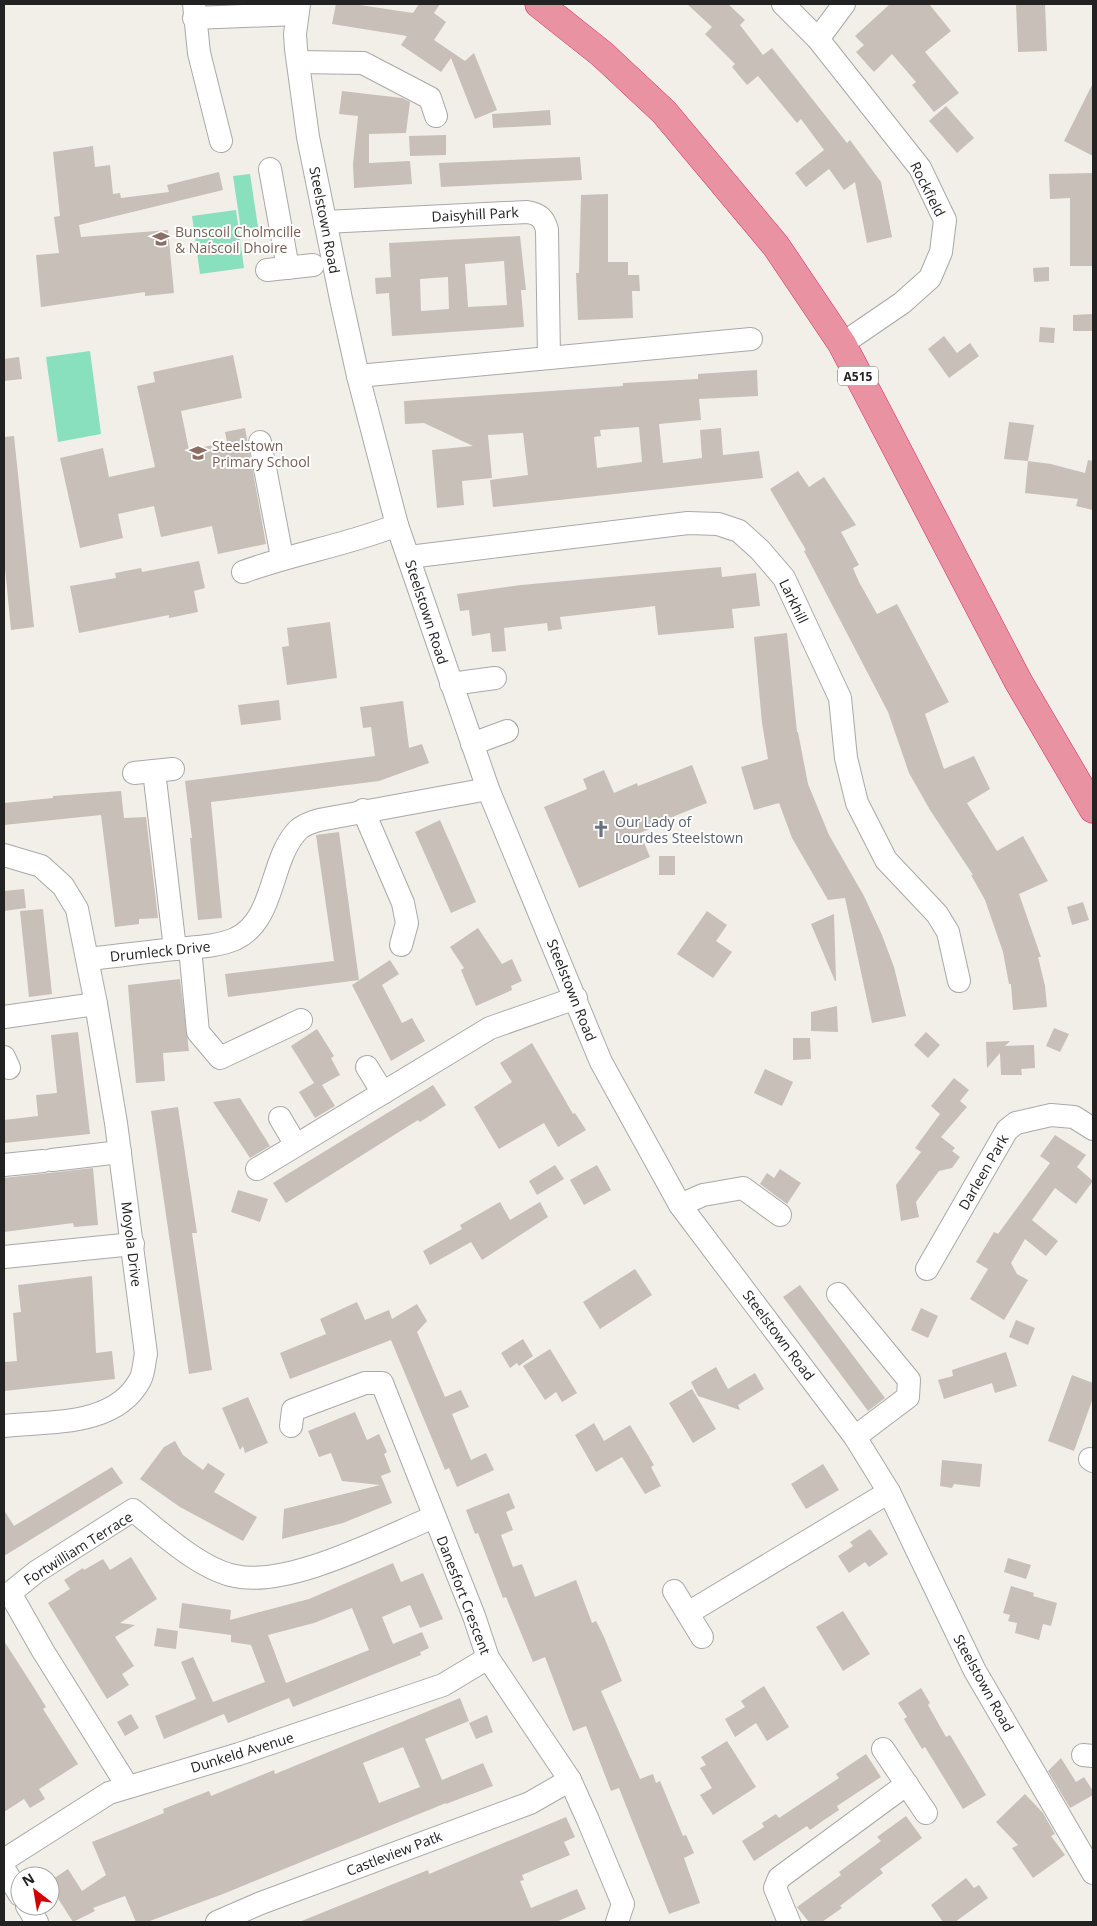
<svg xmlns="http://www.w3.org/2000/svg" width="1097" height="1926" viewBox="0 0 1097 1926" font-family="'Open Sans',sans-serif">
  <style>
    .pitch { fill: #88e0be }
    .building { fill: #c7bfb8; fill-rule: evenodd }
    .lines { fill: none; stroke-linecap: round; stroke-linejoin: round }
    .minor-casing { stroke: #a9a9a9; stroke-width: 24 }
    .highway-casing { stroke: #dc2a67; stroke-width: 29 }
    .minor { stroke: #fff; stroke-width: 22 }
    .highway { stroke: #e892a2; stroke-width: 28 }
    .labels { text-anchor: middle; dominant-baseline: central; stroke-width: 4; stroke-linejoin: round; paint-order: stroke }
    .shield { fill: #fff; stroke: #646464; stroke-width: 1 }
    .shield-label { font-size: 12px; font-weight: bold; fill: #222 }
    .street-label { font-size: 14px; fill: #222; stroke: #fff }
    .education-label { font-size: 14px; fill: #785e54; stroke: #fff; text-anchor: start }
    .worship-label { font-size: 14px; fill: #5b616d; stroke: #fff; text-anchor: start }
  </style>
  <rect width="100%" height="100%" fill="#f2efe9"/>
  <g class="pitch">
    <polygon points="250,174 258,227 241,230 233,176"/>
    <polygon points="236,210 244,268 200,274 192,216"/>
    <polygon points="90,351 101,434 58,442 46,357"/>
  </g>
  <g class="building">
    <polygon points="336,4 353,4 413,13 419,4 440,4 434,13 446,22 434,40 465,61 474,53 497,110 475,119 451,58 441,72 401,45 407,36 332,24"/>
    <polygon points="687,4 728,4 745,20 740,25 763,55 772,48 847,143 850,140 881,182 892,237 867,243 855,182 844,190 829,169 806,187 795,173 824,150 801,119 797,123 758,76 747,85 732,67 735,64 705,34 712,27"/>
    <polygon points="890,4 929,4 951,31 925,52 959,93 934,112 912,85 916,82 892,54 874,72 856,52 864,45 855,36"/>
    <polygon points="1016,4 1045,4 1047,51 1018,52"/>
    <polygon points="1093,83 1093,156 1064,141"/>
    <polygon points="342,91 402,98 410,102 406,133 369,134 369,163 410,161 412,184 354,188 353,164 358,116 339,114"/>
    <polygon points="946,106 974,138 957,153 929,121"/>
    <polygon points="550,110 551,125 493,128 492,114"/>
    <polygon points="446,135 446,155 410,156 409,136"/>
    <polygon points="93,146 95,167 110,165 113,194 120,193 121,198 169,192 167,185 219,172 223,190 79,225 81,237 168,230 174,293 145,296 145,292 41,307 36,255 59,253 54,217 60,216 53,152"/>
    <polygon points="580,157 582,180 441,187 439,163"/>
    <polygon points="1093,173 1093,266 1070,266 1070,198 1050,199 1049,174"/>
    <polygon points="608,194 608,262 628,262 628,275 639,275 640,291 632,291 633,318 578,320 576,273 579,273 581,195"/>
    <path d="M520 236 526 290H521L524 327 392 336 389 293 376 294 375 278 391 277 389 243ZM504 261 507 305 468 307 465 264ZM448 277 449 309 421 311 420 279Z"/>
    <polygon points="1049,267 1049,281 1034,282 1033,268"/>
    <polygon points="1093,314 1093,331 1073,331 1073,315"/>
    <polygon points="1040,327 1055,328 1054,343 1039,342"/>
    <polygon points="944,336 957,353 970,343 979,356 949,378 928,349"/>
    <polygon points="233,355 242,398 181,411 189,450 227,442 225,432 245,428 266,544 218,554 212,526 161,537 154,506 118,514 123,538 80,548 60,458 103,448 109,477 155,467 137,386 155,382 153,372"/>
    <polygon points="19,357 22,379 4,381 4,359"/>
    <path d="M757 370 758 396 699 399 701 420 659 424 663 463 702 458 700 430 721 428 723 455 759 451 763 478 493 507 490 480 528 475 523 433 488 435 492 478 462 481 464 505 437 508 432 450 473 446 424 423 405 424 404 401 623 386V383L698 379V374ZM639 427 642 462 597 468 594 437 601 436 600 430Z"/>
    <polygon points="1009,422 1034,425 1028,461 1004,459"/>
    <polygon points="14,436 34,627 11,630 4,558 4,437"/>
    <polygon points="1088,460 1093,461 1093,510 1076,506 1078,499 1025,493 1028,461 1051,464 1085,473"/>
    <polygon points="798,471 809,487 824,477 856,525 841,532 859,565 853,568 859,582 877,614 897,604 949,702 925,714 944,769 974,756 990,789 967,803 997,851 1023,836 1048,881 1019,894 1041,957 1038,957 1045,986 1047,1007 1013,1010 1011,984 1009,984 1003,952 985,900 971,875 973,875 930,810 909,773 888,712 804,551 806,550 770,489"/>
    <polygon points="199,561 205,588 194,591 198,612 169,618 169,615 79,633 70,586 116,578 115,573 141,568 142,572"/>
    <polygon points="721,567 722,577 756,573 760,606 732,609 734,628 658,635 655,606 638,608 560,617 562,629 548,631 547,623 504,628 506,651 492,652 490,633 472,636 469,610 460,611 457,594 521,585"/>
    <polygon points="330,622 337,678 287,685 282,647 289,646 287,628"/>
    <polygon points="787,633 797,732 798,732 808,784 829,835 864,896 882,935 894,967 906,1016 872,1023 845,898 828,900 792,838 779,803 754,810 741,767 768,759 762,723 754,637"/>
    <polygon points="279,700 281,720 241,725 238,705"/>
    <polygon points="403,701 409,748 422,744 429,763 379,781 211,802 222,918 198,920 190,838 192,838 185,781 375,756 371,727 363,728 360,707"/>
    <polygon points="692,765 707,803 655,824 656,826 640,833 650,857 579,888 544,807 587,789 583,779 604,770 614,793 637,783 638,786"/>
    <polygon points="121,791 124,818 146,817 158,918 139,919 139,924 115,927 101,815 4,825 4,803 53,798 53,796"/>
    <polygon points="440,820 476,902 451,913 415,832"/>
    <polygon points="339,832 359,980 228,997 225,974 334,961 316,835"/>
    <rect x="659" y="856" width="16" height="19"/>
    <polygon points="24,889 26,908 4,911 4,891"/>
    <polygon points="1083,902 1089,920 1072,925 1067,907"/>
    <polygon points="43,909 52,994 29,997 20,911"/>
    <polygon points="707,911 727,925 716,941 732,952 713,978 677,954"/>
    <polygon points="834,914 836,981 835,981 811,924"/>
    <polygon points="478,928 502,964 512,959 522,981 511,986 512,990 476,1006 461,970 464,968 450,947"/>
    <polygon points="390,960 399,974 382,985 402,1023 412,1018 425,1041 391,1061 352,985"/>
    <polygon points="180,979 189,1051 163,1053 165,1081 136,1083 128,985"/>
    <polygon points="837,1006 838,1032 811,1031 811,1012"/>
    <polygon points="1054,1028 1069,1034 1060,1052 1046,1046"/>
    <polygon points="317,1029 334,1056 331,1058 340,1075 322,1085 335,1106 315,1118 299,1092 314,1083 291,1046"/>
    <polygon points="78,1032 90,1134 4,1143 4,1120 38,1116 36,1095 57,1093 51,1035"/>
    <polygon points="926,1032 940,1045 928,1058 914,1045"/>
    <polygon points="793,1038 810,1038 811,1059 793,1060"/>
    <polygon points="1010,1041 1005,1046 1034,1045 1035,1068 1021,1069 1022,1075 1001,1075 1000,1053 987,1068 986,1042"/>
    <polygon points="532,1043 573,1114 575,1113 586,1130 558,1147 544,1123 499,1149 474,1107 512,1082 500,1063"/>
    <polygon points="765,1069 793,1082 782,1106 754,1093"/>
    <polygon points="954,1078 969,1090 960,1101 967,1107 941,1137 955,1148 952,1151 960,1157 952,1168 939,1171 916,1202 919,1217 901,1221 896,1185 921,1152 915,1148 940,1114 931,1106"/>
    <polygon points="433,1085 446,1105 420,1122 418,1120 286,1203 273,1183"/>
    <polygon points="240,1098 270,1146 250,1158 213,1102"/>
    <polygon points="178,1107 197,1233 192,1233 212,1370 189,1374 151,1111"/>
    <polygon points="1055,1135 1086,1155 1077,1167 1093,1181 1076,1204 1055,1188 1032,1220 1058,1241 1046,1256 1025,1239 1011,1263 1017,1274 1028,1280 1004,1320 970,1299 988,1269 976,1262 994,1232 998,1234 1050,1163 1040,1156"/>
    <polygon points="555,1165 564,1179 537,1195 529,1181"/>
    <polygon points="597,1165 611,1190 584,1205 570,1180"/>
    <polygon points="93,1168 98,1225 74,1227 73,1223 4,1232 4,1178"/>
    <polygon points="780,1169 801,1183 787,1204 760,1184 767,1173 774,1178"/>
    <polygon points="238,1190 268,1199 260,1222 231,1212"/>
    <polygon points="500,1202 510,1220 540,1202 548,1217 482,1260 471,1242 430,1265 423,1251 462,1229 460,1225"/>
    <polygon points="635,1269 652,1295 600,1329 583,1302"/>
    <polygon points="92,1276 96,1353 112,1351 115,1379 4,1391 4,1362 17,1361 13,1313 21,1312 18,1285"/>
    <polygon points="800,1285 885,1398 868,1411 783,1297"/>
    <polygon points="357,1302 365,1320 389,1310 392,1319 417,1304 427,1321 417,1332 445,1397 461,1390 469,1407 452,1414 471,1460 486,1453 494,1470 457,1487 449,1468 445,1470 391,1340 290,1379 280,1353 326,1334 320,1319"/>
    <polygon points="921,1308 938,1316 928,1338 911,1330"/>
    <polygon points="1016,1320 1035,1328 1028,1345 1009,1337"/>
    <polygon points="523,1339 533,1356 519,1366 517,1363 510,1368 501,1353"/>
    <polygon points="550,1349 577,1393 562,1402 556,1392 545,1400 523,1366"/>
    <polygon points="1006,1352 1017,1386 995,1393 992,1383 944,1399 938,1380 953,1376 952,1370"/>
    <polygon points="716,1367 728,1389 755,1373 764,1389 738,1405 740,1410 698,1396 691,1382"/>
    <polygon points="1072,1375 1093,1383 1093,1398 1074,1451 1048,1441"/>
    <polygon points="692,1389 716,1429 693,1443 669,1403"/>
    <polygon points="248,1397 268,1443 245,1453 243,1446 240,1450 222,1408"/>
    <polygon points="355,1412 367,1440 379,1434 387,1452 384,1454 391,1472 381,1476 392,1503 343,1523 282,1539 284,1509 380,1485 342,1481 331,1453 319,1457 308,1431"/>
    <polygon points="594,1423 604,1441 630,1425 654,1465 651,1467 661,1486 645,1494 622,1457 596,1472 575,1435"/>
    <polygon points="175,1441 183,1455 203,1470 208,1463 225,1474 214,1492 257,1517 243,1541 180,1507 140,1479 164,1447"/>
    <polygon points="942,1460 982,1464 980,1487 954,1484 952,1488 940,1486"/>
    <polygon points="823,1464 839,1490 806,1509 791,1484"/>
    <polygon points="112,1467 123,1483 4,1556 4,1510 14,1526"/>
    <polygon points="509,1493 515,1508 506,1512 513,1530 501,1535 513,1567 522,1564 535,1597 576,1580 592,1623 596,1621 604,1637 622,1681 601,1691 640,1779 653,1774 656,1783 660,1781 683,1836 686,1835 694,1853 684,1858 700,1903 669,1914 619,1788 611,1791 586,1726 573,1731 545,1657 533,1662 506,1597 503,1598 478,1533 475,1534 466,1510"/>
    <polygon points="870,1529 888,1554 869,1567 865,1562 849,1573 838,1556 853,1546 850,1542"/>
    <polygon points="131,1557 157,1599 120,1623 135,1625 115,1637 134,1666 122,1674 129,1685 107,1699 48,1603 70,1589 64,1580 83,1568 84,1570 103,1559 110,1570"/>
    <polygon points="1008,1558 1031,1565 1026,1579 1004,1572"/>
    <path d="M393 1563 401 1582 423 1573 443 1619 420 1628 410 1605 382 1617 393 1644 422 1632 429 1648 420 1652 421 1655 293 1707 289 1698 228 1723 224 1714 164 1739 155 1716 196 1699 181 1662 193 1657 213 1702 265 1682 251 1645 231 1642V1635L179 1628 182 1603 231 1610 230 1620 309 1599ZM352 1608 369 1650 286 1683 268 1635 314 1623Z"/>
    <polygon points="1011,1586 1034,1593 1033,1596 1057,1603 1051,1626 1043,1624 1039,1640 1015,1633 1017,1623 1008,1621 1010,1615 1003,1613"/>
    <polygon points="843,1611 870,1654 843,1671 816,1627"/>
    <polygon points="157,1628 178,1631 176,1649 154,1646"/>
    <polygon points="4,1641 33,1686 46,1707 43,1709 78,1764 39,1789 45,1799 30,1808 24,1799 4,1812"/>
    <polygon points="764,1686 789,1727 767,1741 756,1723 735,1737 725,1719 745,1707 741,1701"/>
    <polygon points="921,1688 930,1703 928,1705 946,1737 950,1735 986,1795 963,1809 925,1747 922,1749 904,1719 907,1717 898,1703"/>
    <path d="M460 1698 469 1721 425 1739 442 1780 483 1763 493 1786 446 1804V1803L223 1894 147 1922H136L125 1896 93 1908 95 1911 73 1922 50 1886V1881L68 1869 82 1891 106 1875 92 1842 164 1813 163 1809 209 1791 211 1796 274 1770 275 1774ZM403 1747 420 1787 379 1803 363 1763Z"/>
    <polygon points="131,1714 139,1728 125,1736 117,1722"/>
    <polygon points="487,1715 493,1732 476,1739 469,1723"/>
    <polygon points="727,1741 756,1787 713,1815 700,1795 712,1788 700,1768 706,1765 701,1757"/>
    <polygon points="866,1754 881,1777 837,1806 839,1810 824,1820 810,1830 807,1826 754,1861 742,1841 764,1827 762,1823 776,1814 779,1818 839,1778 836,1774"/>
    <polygon points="1061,1758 1076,1782 1084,1777 1093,1791 1093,1795 1070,1808 1048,1771"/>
    <polygon points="1025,1794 1043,1813 1055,1834 1051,1836 1065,1855 1033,1878 1012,1848 1018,1845 996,1822"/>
    <polygon points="906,1816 922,1838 880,1869 883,1873 840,1906 842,1908 822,1922 809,1922 797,1907 841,1875 839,1872 881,1841 877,1837"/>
    <polygon points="566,1817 575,1837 564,1842 570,1855 522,1875 524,1880 520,1881 531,1908 577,1889 586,1909 556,1922 299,1922 428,1870 429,1874"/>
    <polygon points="966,1878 974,1888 979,1885 988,1898 955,1922 943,1922 931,1905"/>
  </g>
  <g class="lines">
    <g class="minor-casing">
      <g id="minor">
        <polyline points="194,4 199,53 221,141"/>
        <polyline points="299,4 295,34 296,49 308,137 341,299 358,376 397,525 488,789 601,1062 680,1205 855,1437 889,1492 975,1671 1093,1873"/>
        <polyline points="783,4 818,39 920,168 945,220 941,252 930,278 902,303 842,344"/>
        <polyline points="194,18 297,14"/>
        <polyline points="818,39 844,4"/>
        <polyline points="298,62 363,63 430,98 436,116"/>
        <polyline points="270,169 288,268"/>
        <path d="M325 222 527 212C539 214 544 218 547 230L549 358"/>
        <polyline points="267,270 313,265"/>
        <polyline points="358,376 751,339"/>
        <polyline points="260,442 282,557"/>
        <polyline points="409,557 688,523 718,524 739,531 760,550 784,578 840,698 846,758 857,803 886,860 937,914 948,932 959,981"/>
        <path d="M243 572C294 553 348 545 397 525"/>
        <polyline points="451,684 495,678"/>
        <polyline points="472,744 507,731"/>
        <polyline points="154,771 175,949"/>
        <polyline points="134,773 173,769"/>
        <polyline points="363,810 403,903 407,923 401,945"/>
        <path d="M4 855 41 866 63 886 77 909 96 1004 116 1123 146 1354C144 1362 144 1373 140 1380 115 1427 49 1421 4 1426"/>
        <polyline points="190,948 198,1032 220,1058 301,1020"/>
        <path d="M88 959C117 956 146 952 175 949 195 947 216 947 235 939 276 920 269 860 298 830 303 825 312 822 319 820L488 789"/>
        <polyline points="4,1017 96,1004"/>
        <polyline points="4,1057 9,1068"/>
        <polyline points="367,1067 383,1093"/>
        <polyline points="280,1118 296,1145"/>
        <polyline points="52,1160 120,1152"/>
        <polyline points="4,1165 43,1161"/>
        <polyline points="257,1169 490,1028 576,998"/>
        <polyline points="680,1205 703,1195 743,1188 780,1215"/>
        <polyline points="4,1257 133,1244"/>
        <polyline points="927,1269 999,1144 1007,1130 1016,1123 1051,1115 1074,1117 1093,1129"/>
        <polyline points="838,1294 909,1380 908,1397 855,1437"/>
        <polyline points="291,1426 293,1410 365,1383 382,1383 474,1616 488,1658 570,1780 588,1820 623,1904 617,1922"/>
        <polyline points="1090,1459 1093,1461"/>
        <polyline points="674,1591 702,1637"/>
        <polyline points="688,1613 889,1492"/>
        <polyline points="883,1749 926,1813"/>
        <polyline points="1083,1755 1093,1756"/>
        <path d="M128 1787 43 1651 10 1593 36 1572 133 1510C160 1532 200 1569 235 1576 288 1588 383 1538 434 1517"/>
        <polyline points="4,1860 109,1793 239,1754 443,1685 488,1658"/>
        <polyline points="4,1869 20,1895"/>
        <polyline points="27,1906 37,1922"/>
        <polyline points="217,1922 261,1903 530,1803 570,1780"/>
        <polyline points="789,1922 775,1888 779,1878 907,1784"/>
      </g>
    </g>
    <g class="highway-casing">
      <polyline id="highway" points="539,4 602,54 664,112 776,246 842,344 1018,681 1093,809"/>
    </g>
    <use href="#minor" class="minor"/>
    <use href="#highway" class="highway"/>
  </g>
  <defs>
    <g id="school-bare" transform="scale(1.35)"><path d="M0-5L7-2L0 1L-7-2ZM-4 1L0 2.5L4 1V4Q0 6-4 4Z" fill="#8d6e63" stroke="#fff" stroke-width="2.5" paint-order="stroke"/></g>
    <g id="church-bare" transform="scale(1.35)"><path d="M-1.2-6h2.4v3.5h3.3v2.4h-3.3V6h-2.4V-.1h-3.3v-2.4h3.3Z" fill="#6b7280" stroke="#fff" stroke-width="2.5" paint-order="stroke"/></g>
  </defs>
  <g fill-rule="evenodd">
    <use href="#school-bare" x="161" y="239"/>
    <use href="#school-bare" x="198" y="453"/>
    <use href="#church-bare" x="601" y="829"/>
  </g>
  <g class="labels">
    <rect class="shield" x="838" y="366.5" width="40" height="19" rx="4"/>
    <g class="shield-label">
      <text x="858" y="376">A515</text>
    </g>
    <g class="street-label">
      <text transform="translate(928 189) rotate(63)">Rockfield</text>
      <text transform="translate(475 214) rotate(-3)">Daisyhill Park</text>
      <text transform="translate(325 220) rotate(79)">Steelstown Road</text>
      <text transform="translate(794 601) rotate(64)">Larkhill</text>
      <text transform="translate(427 612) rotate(72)">Steelstown Road</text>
      <text transform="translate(160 951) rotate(-6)">Drumleck Drive</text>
      <text transform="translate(572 990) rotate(68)">Steelstown Road</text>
      <text transform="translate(983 1172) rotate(-60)">Darleen Park</text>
      <text transform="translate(132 1244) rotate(83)">Moyola Drive</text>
      <text transform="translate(779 1335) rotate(53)">Steelstown Road</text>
      <text transform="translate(78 1548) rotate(-32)">Fortwilliam Terrace</text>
      <text transform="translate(464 1595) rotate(69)">Danesfort Crescent</text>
      <text transform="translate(984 1683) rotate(61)">Steelstown Road</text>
      <text transform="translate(242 1752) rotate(-17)">Dunkeld Avenue</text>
      <text transform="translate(394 1853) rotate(-21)">Castleview Patk</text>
    </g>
    <g class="education-label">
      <text x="175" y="231">Bunscoil Cholmcille<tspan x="175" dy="16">&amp; Naíscoil Dhoire</tspan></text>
      <text x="212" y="445">Steelstown<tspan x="212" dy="16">Primary School</tspan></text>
    </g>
    <g class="worship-label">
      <text x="615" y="821">Our Lady of<tspan x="615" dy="16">Lourdes Steelstown</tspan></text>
    </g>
  </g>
  <rect width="1097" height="1926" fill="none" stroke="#222222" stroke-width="10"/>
  <g transform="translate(35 1891) rotate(329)"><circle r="24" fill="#ffffff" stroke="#a7a7a7"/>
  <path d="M0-4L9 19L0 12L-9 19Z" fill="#d40000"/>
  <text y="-8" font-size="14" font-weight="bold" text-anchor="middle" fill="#222222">N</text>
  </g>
</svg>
